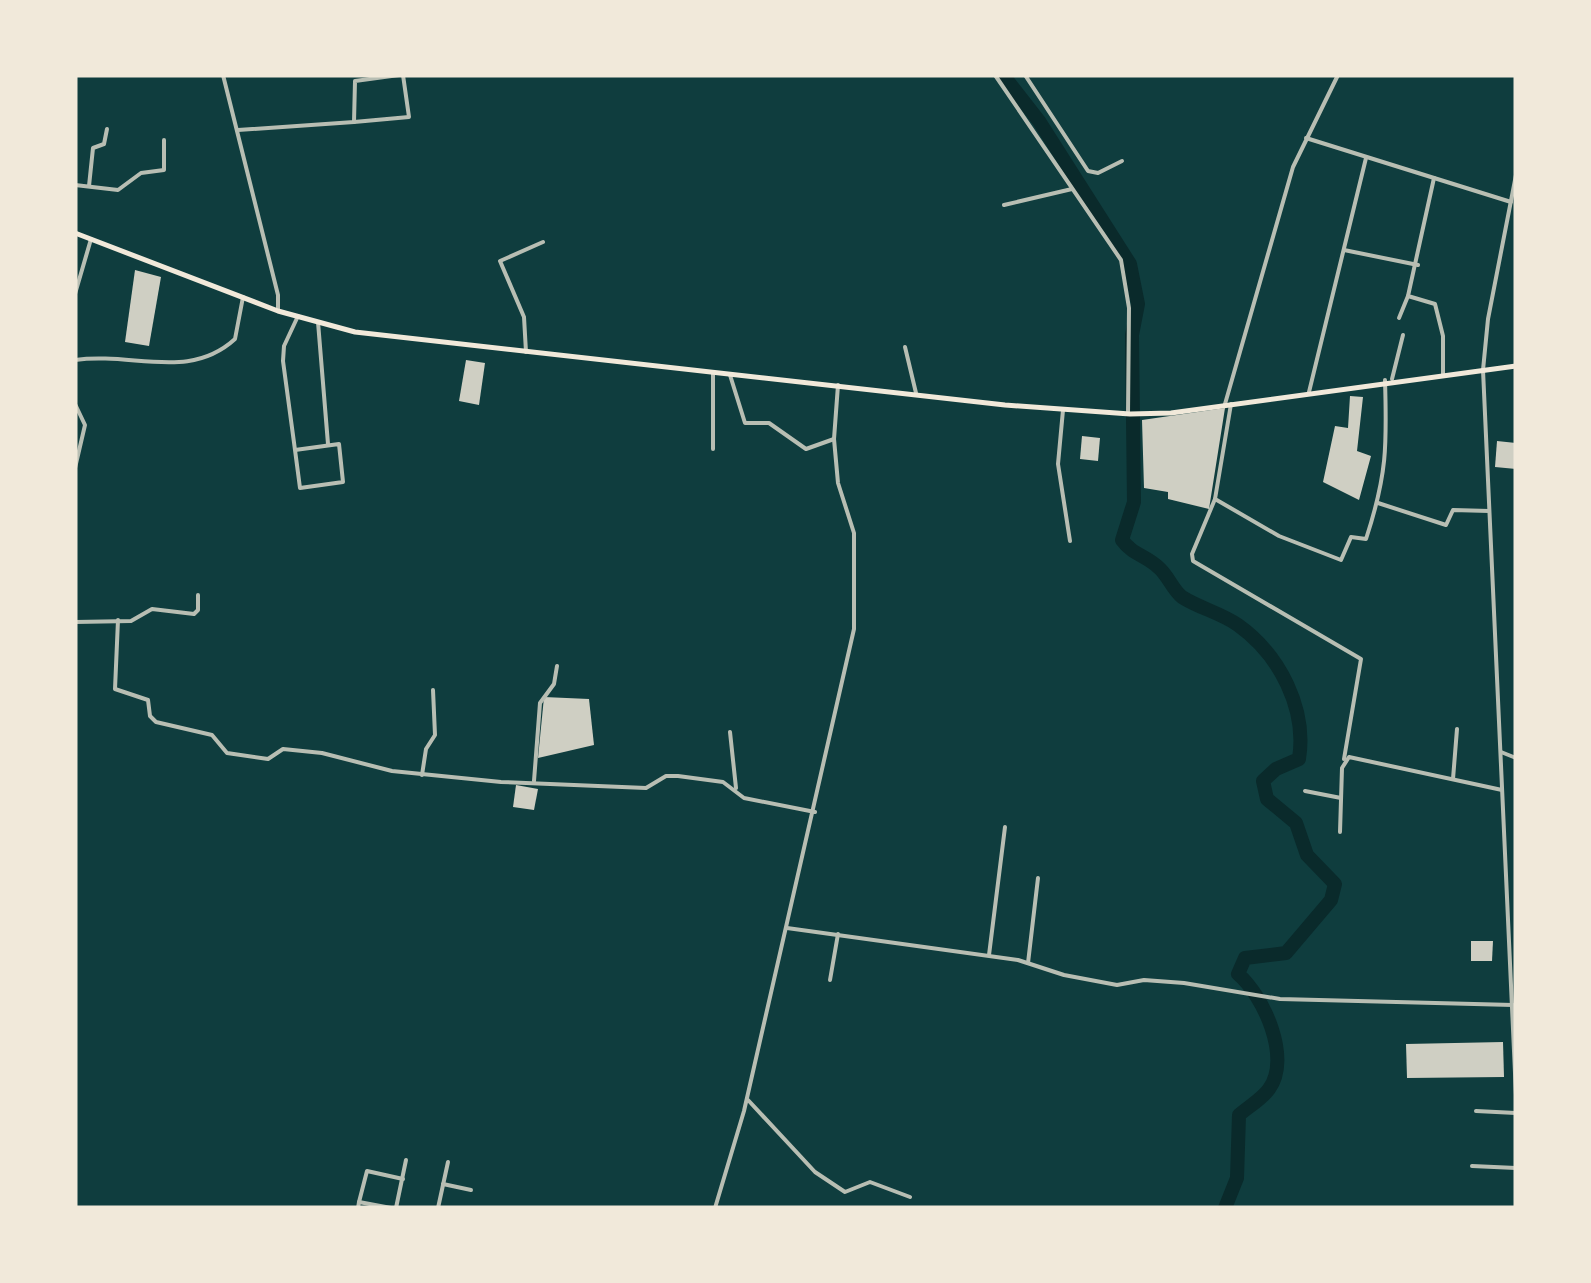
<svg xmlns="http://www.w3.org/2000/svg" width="1591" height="1283" viewBox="0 0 1591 1283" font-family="Literata,serif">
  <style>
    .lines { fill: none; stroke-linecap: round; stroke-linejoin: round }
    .river { stroke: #0a2a2b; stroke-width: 14 }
    .building { fill: #cfcfc3 }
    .minor { stroke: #b8beb3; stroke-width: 4 }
    .secondary { stroke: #f1e9da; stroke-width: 5 }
  </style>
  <rect width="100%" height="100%" fill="#0f3d3e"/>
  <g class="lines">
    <path class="river" d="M1003 75 1039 121 1130 264 1138 304 1132 335 1134 502 1122 540C1133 555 1145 555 1158 567 1168 575 1172 589 1182 597 1199 608 1221 613 1238 625 1280 655 1307 709 1299 759L1276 769 1263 781 1267 799 1296 823 1307 855 1335 884 1331 900 1286 953 1245 958 1238 974C1263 995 1292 1058 1269 1089 1262 1099 1248 1107 1239 1115L1237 1178 1225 1208"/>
  </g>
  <g class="building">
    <polygon points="135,270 161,277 149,346 125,342"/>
    <polygon points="466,360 485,363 479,405 459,401"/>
    <polygon points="1350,396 1363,397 1357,451 1371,456 1359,500 1323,482 1335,426 1348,428"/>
    <polygon points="1225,408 1209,509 1168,499 1168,492 1144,488 1142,420"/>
    <polygon points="1082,436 1100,438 1098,461 1080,459"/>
    <polygon points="1497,441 1516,443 1516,469 1495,467"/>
    <polygon points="544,697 589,699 594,745 538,758"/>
    <polygon points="516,785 538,789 534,810 513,807"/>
    <polygon points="1471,941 1493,941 1492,961 1471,961"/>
    <polygon points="1503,1042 1504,1077 1407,1078 1406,1044"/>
  </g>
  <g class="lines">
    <g class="minor">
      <polyline points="223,75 278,295 278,311"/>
      <polyline points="995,75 1121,260 1129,308 1128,414"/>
      <polyline points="1025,75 1088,171 1098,173 1122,161"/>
      <polyline points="354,122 409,117 403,75"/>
      <polyline points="238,130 354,122 355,81 399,75"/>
      <polyline points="1306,138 1511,202"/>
      <polyline points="1516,175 1488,319 1483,370 1516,1095"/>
      <polyline points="1434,178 1408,296 1435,304 1443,336 1443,374"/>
      <polyline points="75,185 118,190 141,173 164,170 164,140"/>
      <polyline points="89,186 93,148 104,144 107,129"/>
      <polyline points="1004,205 1072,189"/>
      <polyline points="1344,250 1418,265"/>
      <polyline points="75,294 91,239"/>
      <polyline points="1399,318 1408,296"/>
      <polyline points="318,322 328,444"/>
      <polyline points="905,347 916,393"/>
      <polyline points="526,352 524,317 500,261 543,242"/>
      <path d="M75 360C134 352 189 381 235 339L243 297"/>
      <polyline points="713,373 713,449"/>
      <polyline points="730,375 745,423 769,423 806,449 834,439"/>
      <polyline points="1392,379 1403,335"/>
      <polyline points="1309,392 1366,158"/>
      <polyline points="75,404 85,425 75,468"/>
      <polyline points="1225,404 1293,167 1338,75"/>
      <polyline points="1231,404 1215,499 1192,554 1193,561 1361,659 1344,759"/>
      <polyline points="1063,410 1058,464 1070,541"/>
      <polyline points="295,450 300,488 343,482 339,444 295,450 283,361 284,346 298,316"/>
      <path d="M1215 499 1279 536 1341 560 1351 537 1366 539C1387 475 1387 446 1385 380"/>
      <polyline points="1378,503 1446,525 1453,510 1489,511"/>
      <polyline points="118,620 115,689 148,700 150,716 156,722 212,735 227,753 268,759 283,749 322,753 392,771 501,782 646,788 666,776 678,776 723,782 744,798 815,812"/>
      <polyline points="75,622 131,621 152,609 194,614 198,610 198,595"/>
      <polyline points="730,732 736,788"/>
      <polyline points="1501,752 1516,758"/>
      <polyline points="422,775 426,749 435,735 433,690"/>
      <polyline points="1453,779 1457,729"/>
      <polyline points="534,781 540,703 554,684 557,666"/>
      <polyline points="1305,791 1341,798"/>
      <polyline points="1340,832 1342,768 1349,757 1502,790"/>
      <polyline points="787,928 1018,960 1064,975 1117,985 1144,980 1184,983 1280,999 1513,1005"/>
      <polyline points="989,955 1005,827"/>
      <polyline points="1028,963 1038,878"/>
      <polyline points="830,980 838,934"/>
      <polyline points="748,1100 815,1172 845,1192 870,1182 910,1197"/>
      <polyline points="1476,1111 1516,1113"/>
      <polyline points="1472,1166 1516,1168"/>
      <polyline points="443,1184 471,1190"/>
      <polyline points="359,1202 367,1171 403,1179"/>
      <polyline points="358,1208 359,1202 391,1208"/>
      <polyline points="396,1208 406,1160"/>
      <polyline points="438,1208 448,1162"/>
      <polyline points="715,1208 744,1111 854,629 854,533 838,483 834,439 838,385"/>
    </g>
    <polyline class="secondary" points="75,233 278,311 355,332 1005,405 1130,414 1171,413 1516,366"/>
  </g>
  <rect width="1591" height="1283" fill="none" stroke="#f1e9da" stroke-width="155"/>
</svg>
